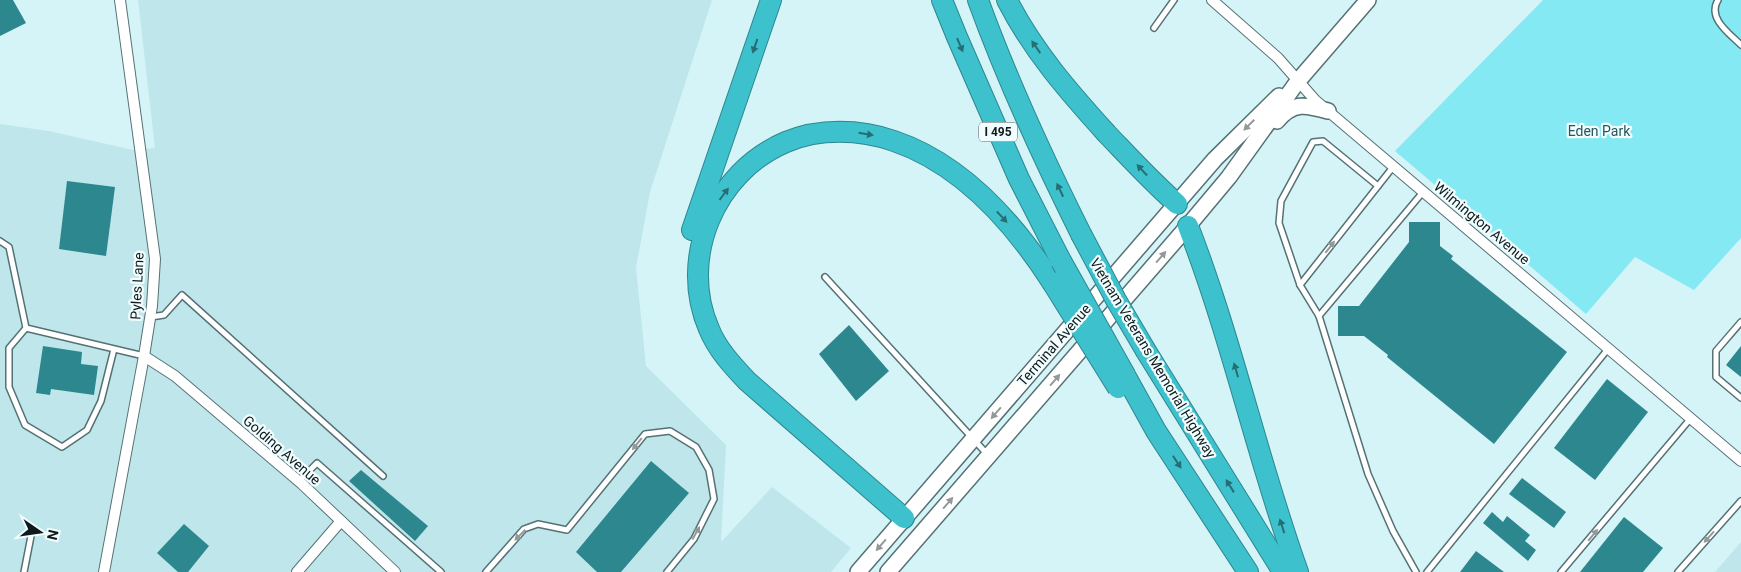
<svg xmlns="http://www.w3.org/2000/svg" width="1741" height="572" viewBox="0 0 1741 572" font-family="Roboto,sans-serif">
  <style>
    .built { fill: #bfe7eb }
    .green { fill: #84e9f3 }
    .building { fill: #2d878f }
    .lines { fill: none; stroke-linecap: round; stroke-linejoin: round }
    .service-casing { stroke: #567174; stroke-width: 8 }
    .minor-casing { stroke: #567174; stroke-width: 12 }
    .secondary-casing { stroke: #567174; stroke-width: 18 }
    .motorway-casing { stroke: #2d878f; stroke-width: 22 }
    .service { stroke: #fff; stroke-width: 5 }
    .minor { stroke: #fff; stroke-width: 10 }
    .secondary { stroke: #fff; stroke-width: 15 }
    .motorway { stroke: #3dc1cd; stroke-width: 20 }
    .motorway-bridge-casing { stroke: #2d878f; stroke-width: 22; stroke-linecap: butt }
    .motorway-bridge { stroke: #3dc1cd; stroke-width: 20 }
    .oneway { fill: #266e74 }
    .oneway2 { fill: #939898 }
    .labels { text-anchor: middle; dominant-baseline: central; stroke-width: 4.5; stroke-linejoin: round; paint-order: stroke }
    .shield { fill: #f1fdfe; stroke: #535e5f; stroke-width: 1 }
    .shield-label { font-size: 12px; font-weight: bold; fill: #0f1a1b }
    .park-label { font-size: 14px; fill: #25575c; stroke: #f1fdfe }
    .street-label { font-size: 14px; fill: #0f1a1b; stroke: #f1fdfe }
  </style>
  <rect width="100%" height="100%" fill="#d5f4f7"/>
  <g class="built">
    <polygon points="138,0 712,0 650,192 636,268 646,366 726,445 721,542 772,487 851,548 831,572 0,572 0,124 49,131 133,150 155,148"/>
    <polygon points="1741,542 1741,572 1715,572"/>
  </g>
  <polygon class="green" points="1543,0 1741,0 1741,238 1694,290 1635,257 1586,314 1395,151"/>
  <g class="building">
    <polygon points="0,0 13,0 26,23 0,36"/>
    <polygon points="67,181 115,187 106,256 59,249"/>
    <polygon points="1409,222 1440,222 1440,246 1453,256 1451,259 1567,352 1494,444 1387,357 1388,355 1364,336 1338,336 1338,306 1359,306 1409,242"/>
    <polygon points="849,325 889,371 856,401 819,354"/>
    <polygon points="43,346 82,352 81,364 98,366 94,395 51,389 50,395 36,393"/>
    <polygon points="1741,346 1741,377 1726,365"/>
    <polygon points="1607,379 1648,412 1595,480 1554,448"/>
    <polygon points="651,461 689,493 621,572 597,572 576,552"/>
    <polygon points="361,470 428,526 415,541 349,481"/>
    <polygon points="1522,478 1566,512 1554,528 1509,494"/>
    <polygon points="1492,512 1503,522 1507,516 1530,535 1525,541 1536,550 1528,561 1483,523"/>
    <polygon points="1624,517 1663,548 1643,572 1580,572"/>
    <polygon points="184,524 209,546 188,572 178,572 157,553"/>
    <polygon points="1476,551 1504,572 1460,572"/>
  </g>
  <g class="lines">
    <g class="service-casing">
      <g id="service">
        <path d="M1718 0C1707 18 1729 33 1741 45"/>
        <polyline points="1154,28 1174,0"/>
        <polyline points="0,241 9,247 26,328"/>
        <polyline points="825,277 987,454"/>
        <polyline points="1300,285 1393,167"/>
        <polyline points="1319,316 1300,285 1279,223 1281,201 1313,142 1323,141 1378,186"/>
        <polyline points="151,317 164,315 182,295 383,476"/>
        <polyline points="1741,322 1716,351 1716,377 1741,398"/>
        <polyline points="114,349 101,401 87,430 62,447 25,425 9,387 9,348 26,328 144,356"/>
        <polyline points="299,481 317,463 441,572"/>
        <polyline points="24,572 32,531"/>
        <polyline points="486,572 524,529 538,524 567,530 645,434 670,431 696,447 709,470 714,499 694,539 667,572"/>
        <polyline points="1416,572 1393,531 1368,474 1319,316 1423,192"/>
        <polyline points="1427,572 1608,349"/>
        <polyline points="1561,572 1691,418"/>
        <polyline points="1678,572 1741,501"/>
      </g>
    </g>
    <g class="minor-casing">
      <g id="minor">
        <polyline points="1212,0 1278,58 1315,100 1741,461"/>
        <polyline points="144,356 175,376 302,484 395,572"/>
        <polyline points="104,572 144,356 152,306 155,259 120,0"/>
        <polyline points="297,572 341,521"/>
      </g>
    </g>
    <g class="secondary-casing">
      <g id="secondary">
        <path d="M1277 121C1293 101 1307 105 1328 111"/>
        <polyline points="858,572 1215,159 1279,96"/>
        <polyline points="888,572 1188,226 1229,177 1298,81 1368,0"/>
      </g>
    </g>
    <g class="motorway-casing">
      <g id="motorway">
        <polyline points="942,0 957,37 1019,179 1061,261"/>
        <path d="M978 0C1007 80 1043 158 1081 234"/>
        <path d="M1007 0C1033 51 1069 92 1107 134 1130 158 1152 182 1177 204"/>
        <path d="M1188 226C1232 339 1257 458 1298 572"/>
        <polyline points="692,230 771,0"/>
        <polyline points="1146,351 1283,572"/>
        <polyline points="1125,375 1156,431 1248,572"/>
        <path d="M904 518 747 381C732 365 717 349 709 329 678 258 715 172 786 142 819 128 860 129 894 141 962 164 1014 223 1052 282"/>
      </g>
    </g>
    <use href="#service" class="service"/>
    <use href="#minor" class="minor"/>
    <use href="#secondary" class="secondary"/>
    <use href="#motorway" class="motorway"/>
    <g class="motorway-bridge-casing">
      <g id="motorway-bridge">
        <polyline points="1081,234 1116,300 1146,351"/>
        <polyline points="1061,261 1125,375"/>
        <polyline points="1052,282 1118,388"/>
      </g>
    </g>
    <use href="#motorway-bridge" class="motorway-bridge"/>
  </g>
  <defs><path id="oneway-solid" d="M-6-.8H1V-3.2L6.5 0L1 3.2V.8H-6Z" transform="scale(1.25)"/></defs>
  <g class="oneway">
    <use href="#oneway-solid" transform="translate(960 45) rotate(67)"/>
    <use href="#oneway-solid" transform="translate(755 46) rotate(109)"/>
    <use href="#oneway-solid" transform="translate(1036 47) rotate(-125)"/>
    <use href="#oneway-solid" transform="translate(866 134) rotate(9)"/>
    <use href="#oneway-solid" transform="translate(1142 170) rotate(-133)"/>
    <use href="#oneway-solid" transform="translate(1060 190) rotate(-115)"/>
    <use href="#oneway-solid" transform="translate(724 194) rotate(-53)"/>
    <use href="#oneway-solid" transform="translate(1002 217) rotate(47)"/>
    <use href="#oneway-solid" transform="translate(1236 370) rotate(-106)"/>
    <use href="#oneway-solid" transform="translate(1177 462) rotate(57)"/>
    <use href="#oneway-solid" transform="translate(1230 486) rotate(-122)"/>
    <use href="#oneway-solid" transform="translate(1282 526) rotate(-108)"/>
  </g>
  <g class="oneway2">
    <use href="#oneway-solid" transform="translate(1249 125) rotate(135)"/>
    <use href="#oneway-solid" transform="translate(1330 247) rotate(-52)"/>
    <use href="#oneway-solid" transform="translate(1161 257) rotate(-49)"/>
    <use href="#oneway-solid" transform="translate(1055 380) rotate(-49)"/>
    <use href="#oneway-solid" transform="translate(996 413) rotate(131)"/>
    <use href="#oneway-solid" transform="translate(637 444) rotate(129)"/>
    <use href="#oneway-solid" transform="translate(948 503) rotate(-49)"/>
    <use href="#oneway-solid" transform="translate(696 533) rotate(-61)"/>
    <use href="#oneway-solid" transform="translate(520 535) rotate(135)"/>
    <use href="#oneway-solid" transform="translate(1593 535) rotate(-50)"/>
    <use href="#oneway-solid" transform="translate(1709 537) rotate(132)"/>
    <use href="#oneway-solid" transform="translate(881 545) rotate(131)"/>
  </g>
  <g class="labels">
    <rect class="shield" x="979" y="122.5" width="38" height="19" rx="4"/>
    <g class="shield-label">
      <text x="998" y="132">I 495</text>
    </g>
    <g class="park-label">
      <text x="1599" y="131">Eden Park</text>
    </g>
    <g class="street-label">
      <text transform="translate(1482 223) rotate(40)">Wilmington Avenue</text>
      <text transform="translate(137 286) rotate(-87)">Pyles Lane</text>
      <text transform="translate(1054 345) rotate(-49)">Terminal Avenue</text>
      <text transform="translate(1153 358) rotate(59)">Vietnam Veterans Memorial Highway</text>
      <text transform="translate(282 450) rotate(41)">Golding Avenue</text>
    </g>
  </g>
  <g transform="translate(40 532) rotate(103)" stroke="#f1fdfe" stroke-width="4" paint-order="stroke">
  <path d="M0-4L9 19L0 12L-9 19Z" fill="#0f1a1b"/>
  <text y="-8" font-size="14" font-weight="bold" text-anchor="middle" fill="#0f1a1b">N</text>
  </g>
</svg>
